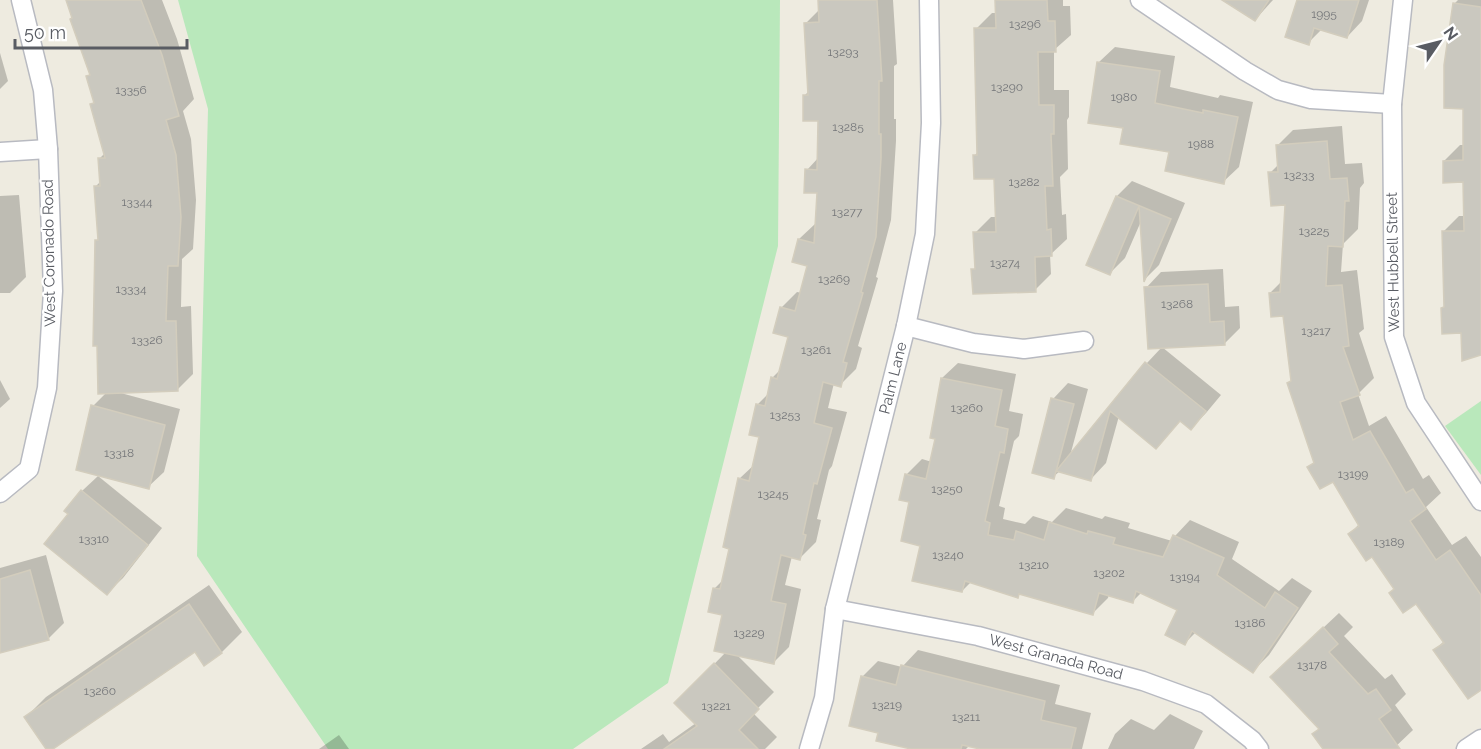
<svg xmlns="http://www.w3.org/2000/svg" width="1481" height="749" viewBox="0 0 1481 749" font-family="Raleway,sans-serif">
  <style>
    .green { fill: #b9e8bb }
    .shadow { fill: #0003 }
    .building { fill: #cac8bf; stroke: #d3cdbd; stroke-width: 1.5 }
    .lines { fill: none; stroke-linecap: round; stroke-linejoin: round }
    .minor-casing { stroke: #b8bac1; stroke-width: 21 }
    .minor { stroke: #fff; stroke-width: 18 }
    .labels { text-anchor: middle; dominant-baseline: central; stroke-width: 4.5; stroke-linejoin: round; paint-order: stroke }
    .number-label { font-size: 12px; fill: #75777a }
    .street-label { font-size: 15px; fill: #595c63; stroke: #fff }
  </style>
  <rect width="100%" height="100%" fill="#eeebe0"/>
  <g class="green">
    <polygon points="178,0 780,0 778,246 668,683 573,749 328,749 197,556 208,109"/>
    <polygon points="1481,401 1481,475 1445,426"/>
  </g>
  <g class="shadow">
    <polygon points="67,0 162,0 177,39 194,99 183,111 191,139 196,200 193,249 182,259 181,307 191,306 193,374 177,390 117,392 180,409 164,472 148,487 93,406 107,392 96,241 99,238 95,187 101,181 99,159 105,153 92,105 95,102 88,76 91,73"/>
    <polygon points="820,0 893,0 897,64 894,66 894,119 896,119 896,141 891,220 876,277 878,278 858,346 862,348 856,369 840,385 834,383 828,408 847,412 832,466 829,470 817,519 821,520 816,542 800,558 792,556 785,585 801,589 789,647 773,663 736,654 774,692 753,713 777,737 765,749 641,749 663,734 669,742 696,723 676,703 726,652 724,614 714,589 724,579 731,548 739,479 755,464 761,436 757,405 769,393 772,378 781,369 790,336 781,308 797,292 802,293 809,265 799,239 815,224 817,224 819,192 807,170 819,157 819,120 804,96 810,90 806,23 820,9"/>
    <polygon points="996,0 1063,0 1063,6 1070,6 1071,35 1054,50 1054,90 1069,90 1069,117 1067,120 1068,169 1060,177 1062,215 1066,214 1067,239 1050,255 1051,274 1035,290 973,270 976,267 975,233 991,217 997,217 995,177 975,155 978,152 976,29 992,13 997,13"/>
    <polygon points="1229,0 1273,0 1255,20"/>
    <polygon points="1299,0 1369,0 1362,21 1347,37 1322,29 1308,43"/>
    <polygon points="1458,0 1481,0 1481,353 1446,305 1443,232 1459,216 1465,216 1464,181 1444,161 1460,145 1464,145 1464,107 1455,3"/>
    <polygon points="1115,47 1175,56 1170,87 1218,98 1220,95 1253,102 1239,167 1223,182 1171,151 1125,127 1099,62"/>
    <polygon points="0,53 8,81 0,89"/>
    <polygon points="1342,126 1345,164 1362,163 1364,183 1360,188 1358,229 1343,244 1341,272 1357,270 1364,329 1359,333 1374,378 1358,394 1369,426 1386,416 1423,479 1429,475 1441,493 1426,507 1452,545 1466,536 1481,557 1481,688 1435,650 1444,641 1417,602 1396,588 1372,555 1350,534 1359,524 1333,480 1309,467 1315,461 1289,383 1292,380 1285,314 1270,293 1282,281 1287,204 1270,173 1279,164 1277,146 1293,130"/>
    <polygon points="1132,181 1185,203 1159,265 1145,279 1142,219 1125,258 1110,273 1117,196"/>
    <polygon points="19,195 26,277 10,293 0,293 0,196"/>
    <polygon points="1223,269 1225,307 1239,306 1240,328 1225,343 1146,288 1161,272"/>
    <polygon points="1162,347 1221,395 1206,413 1191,428 1181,420 1156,447 1119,416 1106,463 1091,479 1060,471 1053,477 1053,399 1068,383 1088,389 1070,456 1147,363"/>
    <polygon points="958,363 1016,374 1009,411 1023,414 1019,436 1014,441 999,506 1005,508 1003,519 1025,524 1033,516 1052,522 1066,508 1102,519 1105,516 1130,523 1128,528 1172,541 1175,536 1190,520 1239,542 1232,559 1279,591 1292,578 1312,591 1269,655 1253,671 1196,632 1185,643 1179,609 1142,592 1133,601 1109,594 1108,598 1092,614 1021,593 1018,596 971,582 962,591 922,545 906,475 922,459 932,462 937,438 942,378"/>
    <polygon points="0,380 10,399 0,408"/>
    <polygon points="98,476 162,528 123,578 107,593 70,514 82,491"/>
    <polygon points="46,555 64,623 49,638 0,652 0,568"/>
    <polygon points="209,585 242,632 222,652 205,664 195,650 48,749 26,717 46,697"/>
    <polygon points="1339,613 1353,627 1344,636 1385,679 1392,674 1406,694 1395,705 1413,730 1393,749 1325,749 1320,728 1288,661"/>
    <polygon points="918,650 1060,685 1055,704 1091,713 1082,749 987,749 970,745 966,749 921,749 879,731 862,677 878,661 902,667"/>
    <polygon points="1170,714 1203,731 1194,749 1108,749 1115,734 1131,719 1154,730"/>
    <polygon points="339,735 349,749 319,749"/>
  </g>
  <g class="building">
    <polygon points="66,0 141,0 162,55 179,116 166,120 176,155 181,217 178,266 168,266 166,321 176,321 178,391 98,394 97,346 93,346 95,240 98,240 94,186 100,186 98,158 105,158 90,104 94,103 86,76 90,75 70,19 72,18"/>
    <polygon points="818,0 877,0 882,81 879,81 879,134 881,134 881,158 876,237 861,292 863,293 843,362 847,363 841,387 823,382 814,423 832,428 817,484 814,483 803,534 806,535 800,560 781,555 771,601 786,604 774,664 714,651 722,615 708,612 713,588 720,589 729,549 723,547 738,478 749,481 759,437 749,435 756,404 765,406 771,377 777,379 788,337 773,333 780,307 795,311 807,266 792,262 798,239 814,243 817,193 804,193 805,169 817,170 818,121 803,121 803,95 808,95 804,23 819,22"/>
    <polygon points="995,0 1047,0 1048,21 1055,21 1056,52 1038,52 1039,105 1054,105 1054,134 1051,134 1053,186 1045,186 1047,230 1051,229 1052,256 1035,257 1036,292 973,294 971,269 975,269 973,232 996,232 994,179 974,179 973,155 977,155 974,28 996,28"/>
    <polygon points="1222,0 1269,0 1255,21"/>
    <polygon points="1297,0 1359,0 1347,38 1314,28 1309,45 1285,37"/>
    <polygon points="1453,3 1481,7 1481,355 1462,361 1461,333 1442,334 1441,308 1444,307 1442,231 1464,231 1463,182 1443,183 1443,161 1463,160 1463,109 1444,108 1444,65"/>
    <polygon points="1097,62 1160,71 1155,103 1203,113 1203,110 1238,117 1224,184 1165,171 1169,152 1120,144 1123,128 1088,123"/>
    <polygon points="1327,141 1330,179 1347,178 1349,201 1345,201 1343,247 1328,246 1326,286 1342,285 1349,346 1343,347 1360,395 1340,402 1353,440 1370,431 1406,493 1413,489 1426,509 1410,521 1436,560 1450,550 1481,595 1481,690 1468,699 1433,650 1444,643 1416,604 1403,613 1389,593 1394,589 1372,557 1366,561 1348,534 1359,526 1333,482 1320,489 1307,467 1314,463 1287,383 1291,381 1283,316 1271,317 1269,293 1280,292 1285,205 1271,206 1268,172 1278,172 1276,145"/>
    <polygon points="1116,196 1171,219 1144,282 1139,206 1110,275 1086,265"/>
    <polygon points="1208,284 1210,322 1224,321 1225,345 1148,349 1144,287"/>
    <polygon points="1145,362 1206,411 1191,430 1180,421 1156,449 1110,411 1091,481 1056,471"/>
    <polygon points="941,378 1002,390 995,426 1008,429 1004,453 1000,452 985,521 990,523 988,535 1014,540 1016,531 1044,540 1049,522 1087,534 1088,531 1115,538 1113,544 1163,557 1173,535 1224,558 1217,575 1265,608 1275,592 1298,608 1253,673 1192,631 1185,645 1165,635 1177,610 1136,591 1133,603 1099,593 1093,615 1019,594 1018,598 965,581 962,592 912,581 920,546 901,541 909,502 899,500 905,474 926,479 935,439 930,438"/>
    <polygon points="1051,398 1074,404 1054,479 1032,473"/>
    <polygon points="91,405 165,425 149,489 76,470"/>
    <polygon points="81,490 148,545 107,595 44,544 68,514 64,511"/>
    <polygon points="30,570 49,640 0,653 0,579"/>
    <polygon points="189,604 222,653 204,666 195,652 53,749 46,749 24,717"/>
    <polygon points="1323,627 1338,644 1329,652 1368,694 1376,689 1391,710 1379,719 1400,749 1323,749 1312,734 1319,729 1270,677"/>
    <polygon points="714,663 759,709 739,730 758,749 664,749 697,726 674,703"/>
    <polygon points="901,665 1045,701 1041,720 1076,728 1071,749 980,749 962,745 961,749 911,749 876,741 878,733 849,726 861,676 896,685"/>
  </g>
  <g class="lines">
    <g class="minor-casing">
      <g id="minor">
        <polyline points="1140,0 1245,71 1278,90 1311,99 1392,104"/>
        <polyline points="1403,0 1392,104 1394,337 1416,403 1481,501"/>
        <polyline points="0,152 48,149"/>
        <polyline points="906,326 973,343 1024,349 1084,341"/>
        <polyline points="0,493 29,469 47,388 53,291 48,149 43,90 21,0"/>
        <polyline points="835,609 978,636 1143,681 1206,704 1252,740 1259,749"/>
        <polyline points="809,749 824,698 835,609 906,326 925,234 931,123 929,0"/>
        <polyline points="1466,749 1481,739"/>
      </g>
    </g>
    <use href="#minor" class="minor"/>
  </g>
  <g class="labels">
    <g class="number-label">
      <text x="1324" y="14">1995</text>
      <text x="1025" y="24">13296</text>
      <text x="843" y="52">13293</text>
      <text x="1007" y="87">13290</text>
      <text x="131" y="90">13356</text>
      <text x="1124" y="97">1980</text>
      <text x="848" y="127">13285</text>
      <text x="1201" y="144">1988</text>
      <text x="1299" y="175">13233</text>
      <text x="1024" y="182">13282</text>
      <text x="137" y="202">13344</text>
      <text x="847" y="212">13277</text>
      <text x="1314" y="231">13225</text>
      <text x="1005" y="263">13274</text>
      <text x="834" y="279">13269</text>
      <text x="131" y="289">13334</text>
      <text x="1177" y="304">13268</text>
      <text x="1316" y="331">13217</text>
      <text x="147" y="340">13326</text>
      <text x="816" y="350">13261</text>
      <text x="967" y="408">13260</text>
      <text x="785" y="415">13253</text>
      <text x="119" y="453">13318</text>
      <text x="1353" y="474">13199</text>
      <text x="947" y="489">13250</text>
      <text x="773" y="494">13245</text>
      <text x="94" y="539">13310</text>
      <text x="1389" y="542">13189</text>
      <text x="948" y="555">13240</text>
      <text x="1034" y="565">13210</text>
      <text x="1109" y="573">13202</text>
      <text x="1185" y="577">13194</text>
      <text x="1250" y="623">13186</text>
      <text x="749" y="633">13229</text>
      <text x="1312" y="665">13178</text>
      <text x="100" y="691">13260</text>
      <text x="887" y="705">13219</text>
      <text x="716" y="706">13221</text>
      <text x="966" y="717">13211</text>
    </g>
    <g class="street-label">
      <text transform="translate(49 253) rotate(-91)">West Coronado Road</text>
      <text transform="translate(1393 262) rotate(-91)">West Hubbell Street</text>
      <text transform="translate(893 378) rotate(-76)">Palm Lane</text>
      <text transform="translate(1056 657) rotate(15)">West Granada Road</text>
    </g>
  </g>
  <g transform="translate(1439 42) rotate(55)" stroke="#ffffff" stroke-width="4.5" paint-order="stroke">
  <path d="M0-4.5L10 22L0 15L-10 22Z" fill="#595c63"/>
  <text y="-9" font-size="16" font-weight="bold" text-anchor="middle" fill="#595c63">N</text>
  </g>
  <path d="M15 39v9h172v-9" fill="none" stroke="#595c63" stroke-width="3"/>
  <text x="24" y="39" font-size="18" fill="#595c63" stroke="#ffffff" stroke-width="4.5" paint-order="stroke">50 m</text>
</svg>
